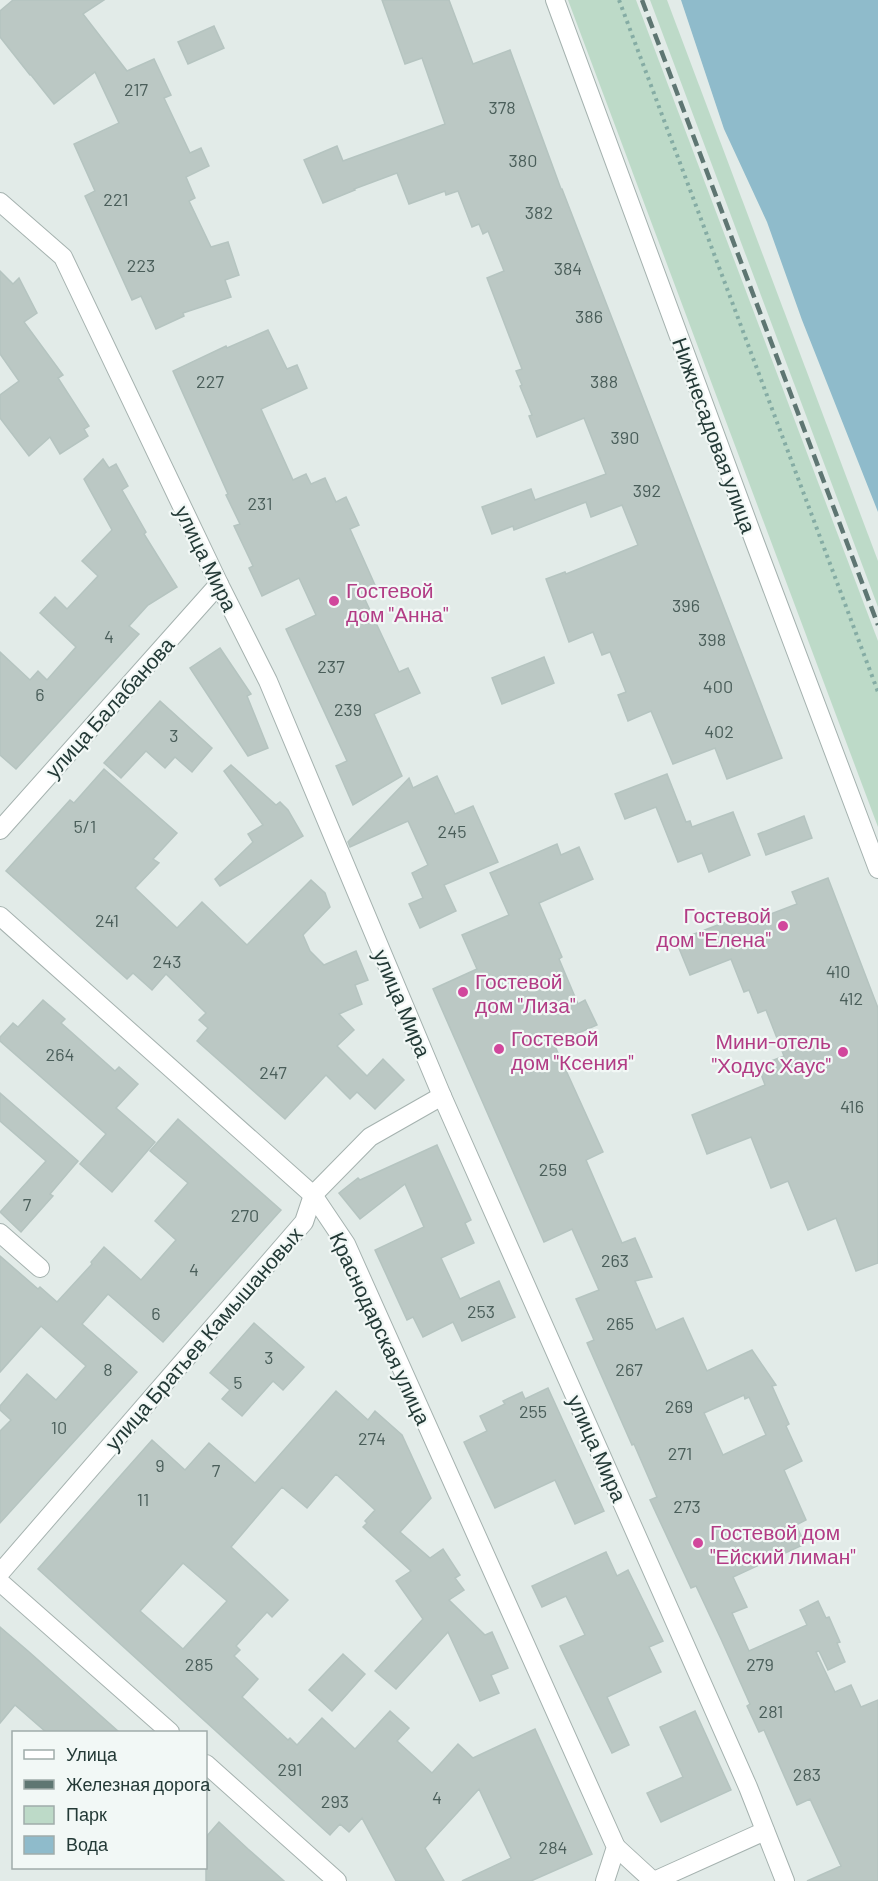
<svg xmlns="http://www.w3.org/2000/svg" width="878" height="1881" viewBox="0 0 878 1881" font-family="Barlow,sans-serif">
  <style>
    .green { fill: #bddac8 }
    .water { fill: #8fbbcb }
    .building { fill: #bbc8c4; stroke: #b5c4c0; stroke-width: 1.5; fill-rule: evenodd }
    .lines { fill: none; stroke-linecap: round; stroke-linejoin: round }
    .minor-casing { stroke: #a5b2af; stroke-width: 20 }
    .path { stroke: #85aca4; stroke-width: 4; stroke-dasharray: 3 4.5; stroke-linecap: butt }
    .minor { stroke: #fff; stroke-width: 18 }
    .rail { stroke: #5e7672; stroke-width: 4.5; stroke-dasharray: 12 6; stroke-linecap: butt }
    .hotel-dot { fill: #d1479c; stroke: #f2f8f6; stroke-width: 2 }
    .labels { text-anchor: middle; dominant-baseline: central; stroke-width: 4.5; stroke-linejoin: round; paint-order: stroke }
    .number-label { font-size: 18px; fill: #4a5e5a }
    .street-label { font-size: 21px; fill: #243a37; stroke: #f2f8f6 }
    .hotel-label { font-size: 21px; fill: #b23c85; stroke: #f2f8f6; text-anchor: start }
  </style>
  <rect width="100%" height="100%" fill="#e2ebe8"/>
  <g class="green">
    <polygon points="568,0 636,0 878,641 878,827"/>
    <polygon points="650,0 667,0 878,561 878,607"/>
  </g>
  <polygon class="water" points="681,0 878,0 878,512 802,320 767,222 724,129"/>
  <g class="building">
    <polygon points="13,0 104,0 83,14 127,71 154,59 171,95 164,98 190,153 201,148 209,166 186,177 195,198 189,201 211,247 228,242 239,275 225,280 231,297 183,313 184,316 156,329 141,296 132,300 85,196 95,191 74,144 119,123 95,72 54,104 31,75 30,75 0,37 0,11"/>
    <polygon points="382,0 449,0 473,64 510,50 561,189 562,189 782,758 727,779 715,748 673,764 651,711 628,721 618,695 626,692 610,652 602,655 593,632 569,642 546,579 565,572 566,574 638,545 622,505 591,517 586,502 514,530 513,526 492,534 482,507 531,489 535,500 606,474 584,418 537,437 529,416 532,415 520,386 522,385 516,371 522,369 487,278 504,271 488,231 483,234 479,224 472,227 458,191 446,195 445,191 409,204 397,173 354,189 355,190 323,203 304,160 337,146 343,161 445,124 422,58 405,64"/>
    <polygon points="214,26 224,48 188,64 178,42"/>
    <polygon points="0,271 13,284 19,278 37,313 24,322 63,375 58,378 89,426 84,429 88,436 60,454 50,437 29,456 0,418 0,395 19,381 0,354"/>
    <polygon points="268,330 287,369 297,365 307,388 261,409 293,480 306,474 311,484 325,478 336,502 346,497 359,525 350,529 375,585 361,591 399,672 408,668 420,693 374,714 402,776 353,805 336,766 347,761 286,629 316,615 299,578 262,596 249,568 253,566 234,526 240,524 226,495 228,494 173,371 226,346 227,348"/>
    <polygon points="103,459 109,468 116,464 128,486 122,490 146,532 144,534 177,587 148,605 129,626 139,634 16,769 0,755 0,652 30,680 38,671 47,680 76,647 40,613 55,597 67,609 98,576 82,561 112,530 84,479"/>
    <polygon points="220,648 251,694 247,696 268,748 248,756 190,668"/>
    <polygon points="544,657 554,683 502,704 492,678"/>
    <polygon points="160,701 212,748 192,772 175,757 165,768 146,751 121,778 104,763"/>
    <polygon points="231,765 276,805 280,802 288,810 303,836 220,886 215,879 253,842 248,834 263,825 224,771"/>
    <polygon points="104,769 177,833 153,859 159,863 135,888 177,928 202,902 247,945 311,880 325,893 330,907 303,935 310,951 324,965 356,951 368,980 355,985 362,1004 339,1014 354,1030 337,1046 367,1076 383,1059 404,1080 375,1109 357,1092 350,1099 326,1075 285,1119 197,1041 208,1028 199,1020 206,1013 166,974 152,990 133,973 127,979 6,871 70,800 74,803"/>
    <polygon points="667,774 686,822 690,821 692,827 733,812 750,855 709,872 702,853 678,862 656,807 625,819 615,794"/>
    <polygon points="437,776 455,814 473,806 498,862 444,885 456,911 420,928 409,904 423,898 412,873 428,865 408,821 350,847 348,842 409,778 413,788"/>
    <polygon points="804,816 812,838 766,855 758,834"/>
    <path d="M557 844 561 855 579 847 593 879 539 903 562 957 559 959 578 1004 585 1000 597 1025 554 1044 603 1152 586 1160 622 1243 635 1238 652 1277 635 1281 656 1330 683 1318 707 1371 752 1350 776 1385 772 1386 789 1424 786 1426 802 1461 784 1470 806 1520 796 1525 805 1544 733 1577 747 1607 732 1613 749 1651 807 1625 800 1610 818 1601 826 1618 829 1617 840 1642 837 1643 845 1662 828 1670 819 1651 816 1652 835 1692 851 1685 861 1707 878 1700V1881H807L841 1866 810 1799 797 1805 764 1730 759 1732 747 1706 750 1704 721 1639 696 1586 691 1588 650 1500 657 1497 634 1444 632 1445 587 1343 594 1340 576 1299 599 1290 572 1229 544 1242 433 989 477 969 462 935 509 915 490 873ZM744 1395 745 1399 749 1397 766 1435 723 1455 704 1413Z"/>
    <polygon points="828,878 878,1008 878,1263 856,1271 836,1218 808,1230 788,1181 771,1188 751,1137 707,1154 692,1115 765,1085 758,1066 784,1056 766,1010 758,1013 749,990 744,992 731,959 690,975 676,941 736,918 739,926 797,904 792,892"/>
    <polygon points="43,1000 65,1019 61,1023 115,1071 119,1067 138,1084 116,1108 155,1142 112,1192 80,1164 106,1134 0,1041 0,1037 13,1023 18,1027"/>
    <polygon points="0,1093 78,1161 50,1194 53,1196 21,1232 0,1212 46,1161 0,1121"/>
    <polygon points="178,1119 281,1210 163,1342 108,1294 82,1324 137,1372 0,1523 0,1431 11,1420 0,1410 0,1406 27,1374 56,1400 86,1366 41,1326 0,1372 0,1256 38,1289 40,1287 57,1302 92,1264 91,1262 104,1247 141,1280 176,1240 155,1221 188,1183 150,1151"/>
    <polygon points="437,1145 471,1220 465,1223 474,1243 441,1258 460,1299 499,1281 515,1317 462,1341 453,1322 423,1337 413,1317 407,1320 375,1250 424,1227 405,1184 360,1219 339,1193 358,1178 360,1180"/>
    <polygon points="254,1323 304,1367 283,1390 273,1381 242,1416 222,1399 230,1390 210,1373"/>
    <polygon points="548,1388 604,1511 575,1524 555,1480 495,1508 464,1442 487,1431 480,1416 505,1404 503,1401 522,1392 525,1399"/>
    <path d="M336 1391 368 1420 375 1411 402 1435 431 1498 400 1532 430 1558 443 1549 460 1575 455 1578 464 1590 449 1600 485 1635 492 1632 508 1668 491 1675 499 1693 480 1701 448 1632 396 1689 375 1671 423 1619 396 1581 411 1571 363 1527 367 1523 365 1521 375 1510 336 1474 307 1508 282 1487 231 1547 288 1600 272 1617 267 1612 236 1646 240 1650 234 1656 258 1679 242 1697 288 1740 290 1738 297 1745 322 1718 355 1749 390 1711 409 1728 397 1741 432 1773 458 1744 473 1758 535 1729 592 1854 531 1881H462L511 1858 479 1789 425 1848 444 1881H396L362 1818 349 1832 340 1824 330 1835 38 1569 152 1440 185 1470 209 1443 255 1483ZM183 1563 227 1601 183 1649 140 1611Z"/>
    <polygon points="606,1552 617,1576 628,1570 663,1641 649,1647 661,1672 607,1697 629,1745 612,1753 560,1646 585,1635 566,1596 542,1607 532,1586"/>
    <polygon points="0,1627 28,1651 119,1732 46,1732 15,1705 0,1723"/>
    <polygon points="343,1654 365,1674 332,1711 309,1690"/>
    <polygon points="695,1711 731,1790 661,1822 647,1793 683,1777 660,1727"/>
    <polygon points="219,1822 248,1849 284,1881 206,1881 206,1837"/>
  </g>
  <g class="lines">
    <g class="minor-casing">
      <g id="minor">
        <polyline points="555,0 754,540 878,869"/>
        <polyline points="0,202 63,257 219,584 268,681 442,1096 748,1787 785,1881"/>
        <polyline points="0,830 219,584"/>
        <polyline points="0,916 313,1195 346,1244 616,1847 605,1881"/>
        <polyline points="0,1233 40,1268"/>
        <polyline points="0,1573 304,1222 313,1195 370,1137 442,1096"/>
        <polyline points="0,1582 170,1732"/>
        <polyline points="206,1764 337,1881"/>
        <polyline points="616,1847 653,1881"/>
        <polyline points="654,1881 765,1831"/>
      </g>
    </g>
    <polyline class="path" points="619,0 878,692"/>
    <use href="#minor" class="minor"/>
    <polyline class="rail" points="642,0 878,625"/>
  </g>
  <g class="hotel-dot">
    <circle cx="334" cy="601" r="6"/>
    <circle cx="783" cy="926" r="6"/>
    <circle cx="463" cy="992" r="6"/>
    <circle cx="499" cy="1049" r="6"/>
    <circle cx="843" cy="1052" r="6"/>
    <circle cx="698" cy="1543" r="6"/>
  </g>
  <g class="labels">
    <g class="number-label">
      <text x="136" y="89">217</text>
      <text x="502" y="107">378</text>
      <text x="523" y="160">380</text>
      <text x="116" y="199">221</text>
      <text x="539" y="212">382</text>
      <text x="141" y="265">223</text>
      <text x="568" y="268">384</text>
      <text x="589" y="316">386</text>
      <text x="210" y="381">227</text>
      <text x="604" y="381">388</text>
      <text x="625" y="437">390</text>
      <text x="647" y="490">392</text>
      <text x="260" y="503">231</text>
      <text x="686" y="605">396</text>
      <text x="109" y="636">4</text>
      <text x="712" y="639">398</text>
      <text x="331" y="666">237</text>
      <text x="718" y="686">400</text>
      <text x="40" y="694">6</text>
      <text x="348" y="709">239</text>
      <text x="719" y="731">402</text>
      <text x="174" y="735">3</text>
      <text x="85" y="826">5/1</text>
      <text x="452" y="831">245</text>
      <text x="107" y="920">241</text>
      <text x="167" y="961">243</text>
      <text x="838" y="971">410</text>
      <text x="851" y="998">412</text>
      <text x="60" y="1054">264</text>
      <text x="273" y="1072">247</text>
      <text x="852" y="1106">416</text>
      <text x="553" y="1169">259</text>
      <text x="27" y="1204">7</text>
      <text x="245" y="1215">270</text>
      <text x="615" y="1260">263</text>
      <text x="194" y="1269">4</text>
      <text x="481" y="1311">253</text>
      <text x="156" y="1313">6</text>
      <text x="620" y="1323">265</text>
      <text x="269" y="1357">3</text>
      <text x="108" y="1369">8</text>
      <text x="629" y="1369">267</text>
      <text x="238" y="1382">5</text>
      <text x="679" y="1406">269</text>
      <text x="533" y="1411">255</text>
      <text x="59" y="1427">10</text>
      <text x="372" y="1438">274</text>
      <text x="680" y="1453">271</text>
      <text x="160" y="1465">9</text>
      <text x="216" y="1470">7</text>
      <text x="143" y="1499">11</text>
      <text x="687" y="1506">273</text>
      <text x="199" y="1664">285</text>
      <text x="760" y="1664">279</text>
      <text x="771" y="1711">281</text>
      <text x="290" y="1769">291</text>
      <text x="807" y="1774">283</text>
      <text x="437" y="1797">4</text>
      <text x="335" y="1801">293</text>
      <text x="553" y="1847">284</text>
    </g>
    <g class="street-label">
      <text transform="translate(715 435) rotate(70)">Нижнесадовая улица</text>
      <text transform="translate(207 558) rotate(64)">улица Мира</text>
      <text transform="translate(109 707) rotate(-48)">улица Балабанова</text>
      <text transform="translate(403 1003) rotate(67)">улица Мира</text>
      <text transform="translate(381 1328) rotate(65)">Краснодарская улица</text>
      <text transform="translate(203 1338) rotate(-49)">улица Братьев Камышановых</text>
      <text transform="translate(598 1448) rotate(66)">улица Мира</text>
    </g>
    <g class="hotel-label">
      <text x="346" y="589">Гостевой<tspan x="346" dy="24">дом "Анна"</tspan></text>
      <text x="771" y="914" text-anchor="end">Гостевой<tspan x="771" dy="24">дом "Елена"</tspan></text>
      <text x="475" y="980">Гостевой<tspan x="475" dy="24">дом "Лиза"</tspan></text>
      <text x="511" y="1037">Гостевой<tspan x="511" dy="24">дом "Ксения"</tspan></text>
      <text x="831" y="1040" text-anchor="end">Мини-отель<tspan x="831" dy="24">"Ходус Хаус"</tspan></text>
      <text x="710" y="1531">Гостевой дом<tspan x="710" dy="24">"Ейский лиман"</tspan></text>
    </g>
  </g>
  <rect x="12" y="1731" width="195" height="138" fill="#f2f8f6" stroke="#a0acaa" stroke-width="1.5"/>
  <rect x="24" y="1750" width="30" height="9" fill="#ffffff" stroke="#a0acaa" stroke-width="1.5"/>
  <text x="66" y="1761" font-size="18" fill="#243a37">Улица</text>
  <rect x="24" y="1780" width="30" height="9" fill="#5e7672" stroke="#a0acaa" stroke-width="1.5"/>
  <text x="66" y="1791" font-size="18" fill="#243a37">Железная дорога</text>
  <rect x="24" y="1806" width="30" height="18" fill="#bddac8" stroke="#a0acaa" stroke-width="1.5"/>
  <text x="66" y="1821" font-size="18" fill="#243a37">Парк</text>
  <rect x="24" y="1836" width="30" height="18" fill="#8fbbcb" stroke="#a0acaa" stroke-width="1.5"/>
  <text x="66" y="1851" font-size="18" fill="#243a37">Вода</text>
</svg>
